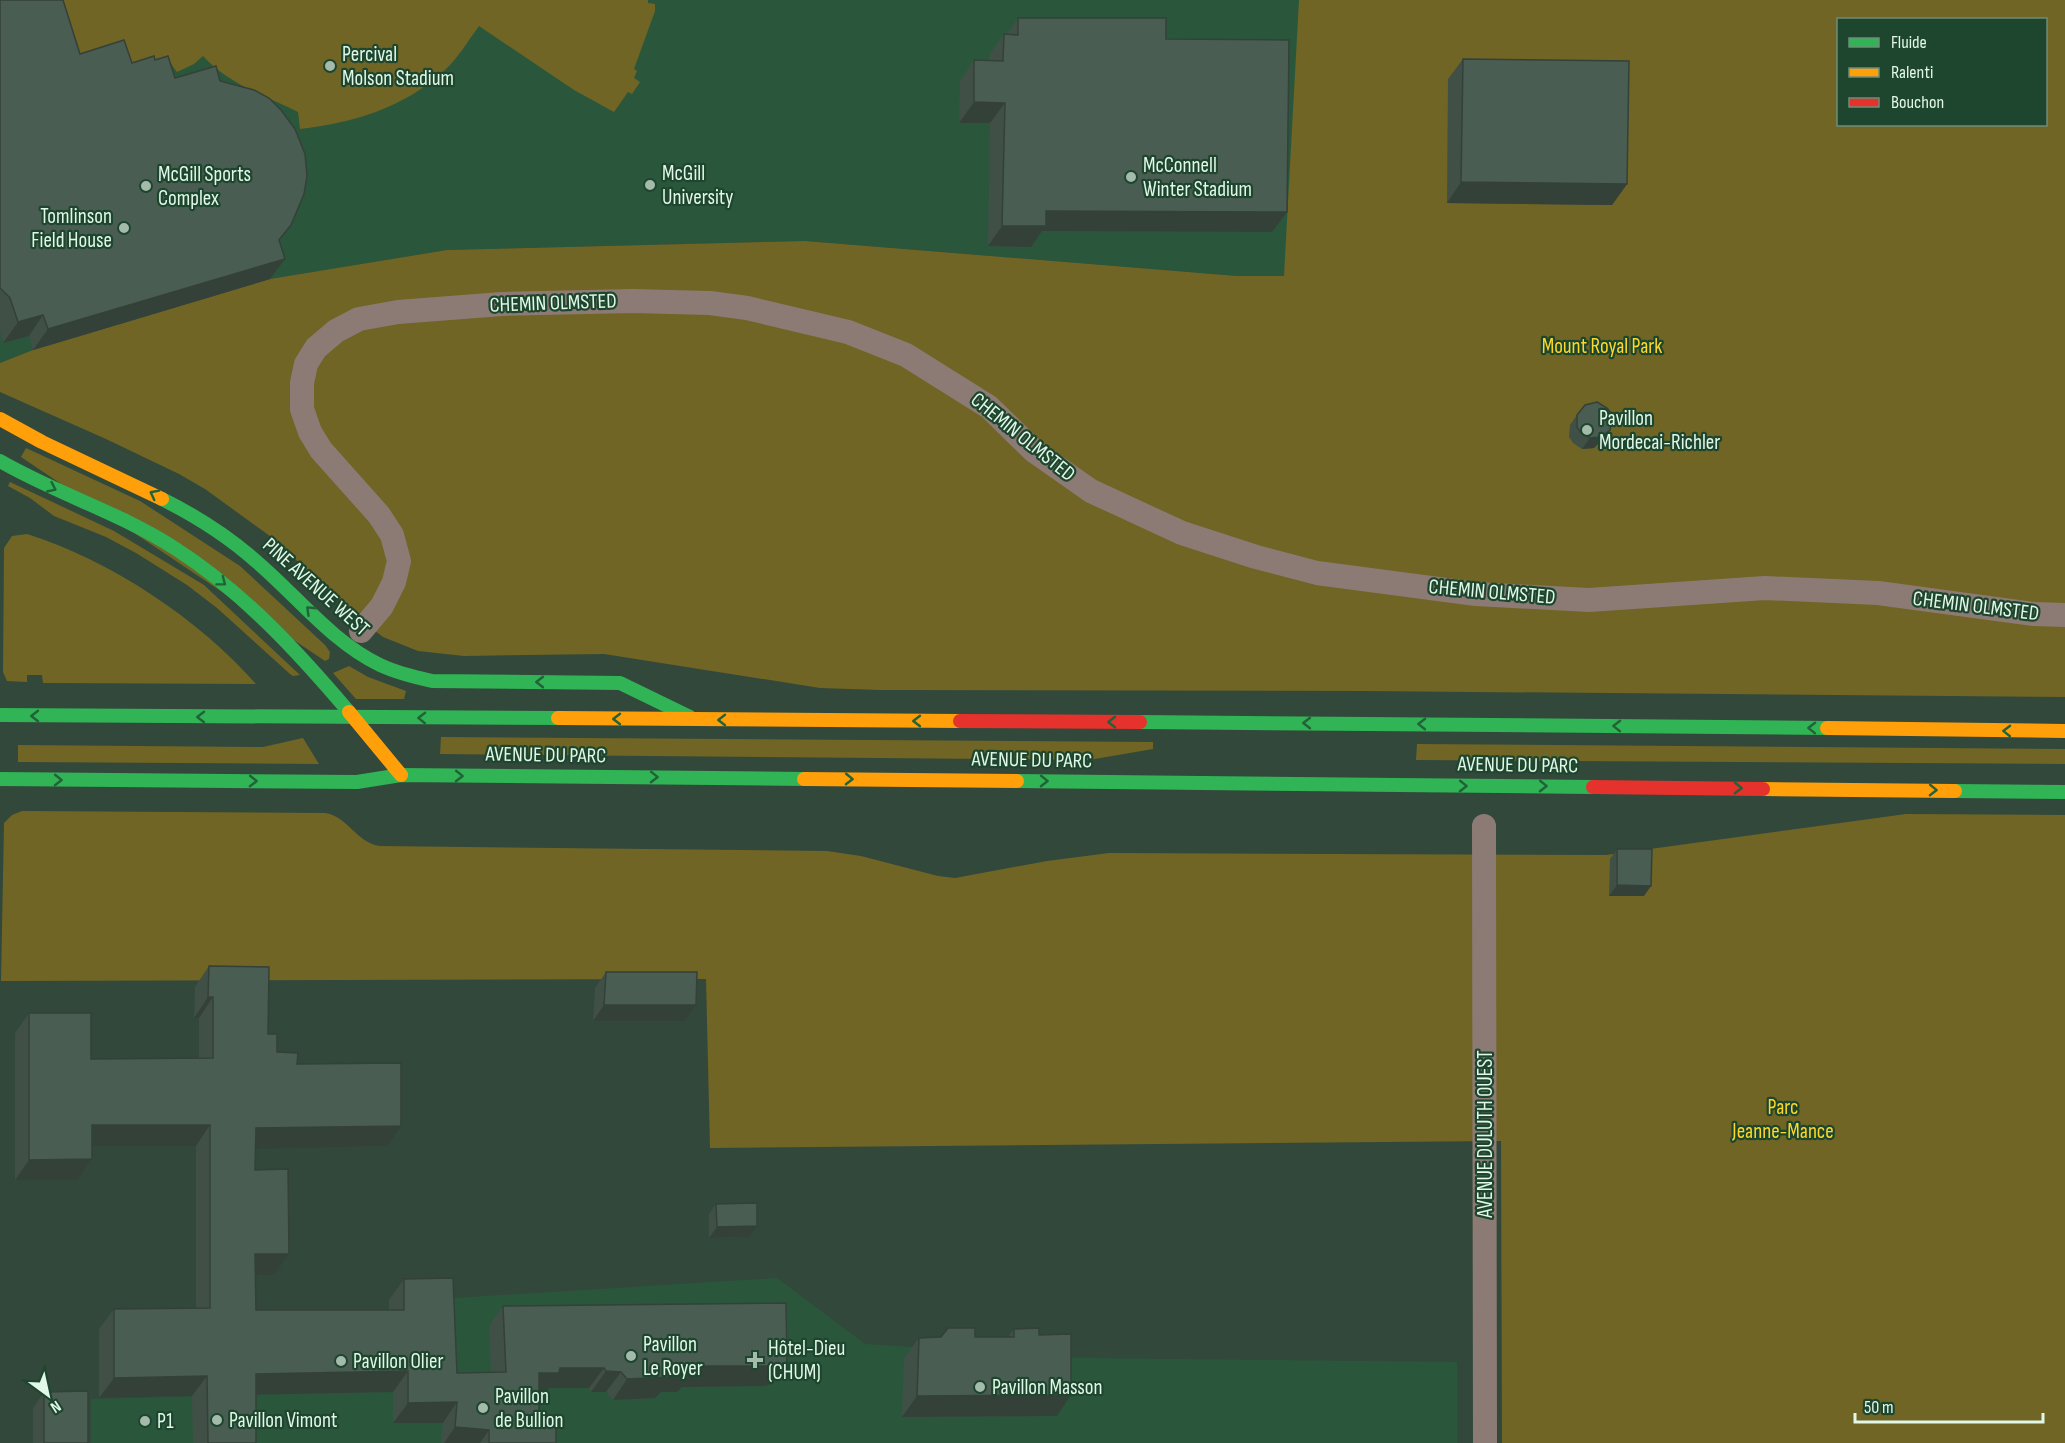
<svg xmlns="http://www.w3.org/2000/svg" width="2065" height="1443" viewBox="0 0 2065 1443" font-family="'Sofia Sans Condensed',sans-serif">
  <style>
    .built { fill: #2a573c }
    .green { fill: #706524; fill-rule: evenodd }
    .lines { fill: none; stroke-linecap: round; stroke-linejoin: round }
    .street { stroke: #8c7b74; stroke-width: 24 }
    .fast { stroke: #30b455; stroke-width: 14 }
    .slow { stroke: #ff9f0a; stroke-width: 14 }
    .jam { stroke: #e5322d; stroke-width: 14 }
    .wall { fill: #405047 }
    .shaded-wall { fill: #344139 }
    .building { fill: #4a5d52; stroke: #344139; stroke-width: 1.5 }
    .oneway { stroke: #226238 }
    .poi-dot { fill: #a4baab; stroke: #1e462e; stroke-width: 2 }
    .labels { text-anchor: middle; dominant-baseline: central; stroke-width: 4.5; stroke-linejoin: round; paint-order: stroke }
    .poi-label { font-size: 21px; fill: #e1f7e8; stroke: #1e462e; text-anchor: start }
    .street-label { font-size: 21px; fill: #e1f7e8; stroke: #1e462e }
    .park-label { font-size: 21px; fill: #fed827; stroke: #1e462e }
  </style>
  <rect width="100%" height="100%" fill="#32483b"/>
  <g class="built">
    <polygon points="0,0 1303,0 1289,280 805,241 447,250 270,279 33,350 0,363"/>
    <polygon points="777,1278 865,1344 1078,1358 1457,1362 1457,1443 91,1443 91,1399 241,1395 390,1330 439,1299"/>
  </g>
  <g class="green">
    <path d="M50 0H648V3L655 4V11L634 69 637 71 634 78 640 82 632 94 628 92 614 112 574 90 479 26C468 41 458 58 445 70 404 108 353 123 300 129L298 112C266 96 228 84 203 56L194 64 177 72 168 60 117 94 70 46Z"/>
    <path d="M1299 0H2065V697L1365 691 880 690 820 688 604 654 464 656 418 651 383 637 367 625 351 612 274 539 205 489 179 474 106 439 0 392V363L33 350 270 279 447 250 805 241 1237 276H1284ZM1838 20H2046V124H1838Z"/>
    <polygon points="26,448 140,501 240,566 325,645 330,652 329,659 325,661 21,457"/>
    <polygon points="10,482 114,531 204,585 300,675 293,676 290,674 217,608 187,585 136,553 106,537 54,516 30,498 8,486"/>
    <path d="M27 534C110 560 199 619 256 684L43 683 42 675H27V682L7 681 3 672 4 548 12 536Z"/>
    <polygon points="349,666 368,677 406,691 404,699 356,699 333,673"/>
    <polygon points="441,737 1153,742 1153,749 1089,760 440,754"/>
    <polygon points="303,738 319,764 18,762 18,745 263,747"/>
    <polygon points="1417,744 2065,749 2065,764 1416,760"/>
    <path d="M22 811 325 813C348 816 356 843 380 846L827 851 861 856 938 876 955 878 1047 861 1109 853 1606 855 1906 814 2065 815V1443H1502L1501 1141 710 1148 706 979 1 981 4 823 12 815Z"/>
  </g>
  <g class="lines">
    <g class="street">
      <polyline points="361,631 382,606 394,582 399,561 392,535 379,515 321,450 310,432 302,409 302,383 306,364 316,348 336,331 359,319 398,312 502,304 632,301 710,303 747,308 848,332 906,355 989,407 1034,451 1091,491 1182,533 1256,557 1317,573 1476,594 1589,600 1765,588 1878,593 2034,614 2065,615"/>
      <polyline points="1484,826 1485,1443"/>
    </g>
    <g class="fast">
      <path d="M0 461C57 494 121 513 176 549 244 593 298 652 349 712"/>
      <path d="M162 499C196 516 229 537 257 562 297 596 332 642 380 665 397 673 414 677 432 681L620 683 690 717"/>
      <polyline points="0,715 558,718"/>
      <polyline points="1140,722 1827,728"/>
      <polyline points="0,779 357,782 401,775 804,779"/>
      <polyline points="1017,781 1593,787"/>
      <polyline points="1955,791 2065,792"/>
    </g>
    <g class="slow">
      <polyline points="0,419 42,442 162,499"/>
      <polyline points="349,712 401,775"/>
      <polyline points="558,718 960,721"/>
      <polyline points="1827,728 2065,731"/>
      <polyline points="804,779 1017,781"/>
      <polyline points="1763,789 1955,791"/>
    </g>
    <g class="jam">
      <polyline points="960,721 1140,722"/>
      <polyline points="1593,787 1763,789"/>
    </g>
  </g>
  <g class="wall">
    <polygon points="0,0 80,54 132,63 155,60 175,78 220,81 291,225 280,241 285,259 270,279 33,350 29,336 3,343 0,332"/>
    <polygon points="1018,18 1166,39 1287,212 1272,232 1042,231 1031,247 988,246 990,123 959,123 960,81 974,60 989,61 989,55 1004,34 1007,34"/>
    <polygon points="1463,59 1627,184 1612,205 1447,203 1448,79"/>
    <polygon points="1577,415 1602,440 1594,448 1582,449 1573,443 1569,437 1570,425"/>
    <polygon points="1617,849 1644,896 1609,896 1610,859"/>
    <polygon points="209,966 268,1034 277,1052 297,1064 387,1146 256,1148 255,1170 289,1254 274,1275 256,1275 256,1310 389,1310 389,1300 404,1279 457,1373 491,1372 489,1326 503,1306 787,1362 773,1383 765,1386 682,1387 677,1392 661,1392 655,1398 613,1400 606,1392 591,1392 589,1388 549,1388 545,1394 539,1394 539,1426 556,1443 441,1443 443,1423 393,1423 393,1392 256,1394 256,1443 193,1443 192,1396 99,1398 99,1329 114,1309 196,1308 196,1146 92,1146 92,1159 78,1180 15,1180 15,1033 29,1013 91,1059 199,1058 199,1018 194,1018 195,987"/>
    <polygon points="606,972 696,1005 685,1021 593,1021 595,988"/>
    <polygon points="716,1204 749,1237 709,1238 709,1214"/>
    <polygon points="1014,1329 1039,1335 1071,1395 1057,1416 902,1417 904,1358 919,1338 1008,1337"/>
    <polygon points="44,1392 88,1443 33,1443 33,1408"/>
  </g>
  <g class="shaded-wall">
    <polygon points="974,102 1005,103 990,123 959,123"/>
    <polygon points="1461,182 1627,184 1612,205 1447,203"/>
    <polygon points="1046,211 1287,212 1272,232 1042,231 1031,247 988,246 1002,226"/>
    <polygon points="285,259 270,279 33,350 48,329"/>
    <polygon points="43,315 29,336 3,343 18,322"/>
    <polygon points="1610,430 1602,440 1594,448 1582,449 1590,438"/>
    <polygon points="1617,885 1651,886 1644,896 1609,896"/>
    <polygon points="208,997 213,997 199,1018 194,1018"/>
    <polygon points="604,1005 696,1005 685,1021 593,1021"/>
    <polygon points="92,1125 210,1125 196,1146 77,1146"/>
    <polygon points="401,1126 387,1146 242,1149 256,1128"/>
    <polygon points="92,1159 78,1180 15,1180 29,1160"/>
    <polygon points="757,1226 749,1237 709,1238 717,1227"/>
    <polygon points="255,1254 289,1254 274,1275 241,1275"/>
    <polygon points="787,1362 773,1383 765,1386 682,1387 677,1392 661,1392 655,1398 613,1400 627,1379 675,1372 697,1366"/>
    <polygon points="560,1368 604,1368 589,1388 549,1388 545,1394 524,1394 539,1373"/>
    <polygon points="408,1371 393,1392 242,1395 256,1374"/>
    <polygon points="606,1371 621,1372 606,1392 591,1392"/>
    <polygon points="207,1376 192,1396 99,1398 114,1378"/>
    <polygon points="1071,1395 1057,1416 902,1417 917,1396"/>
    <polygon points="457,1402 443,1423 393,1423 408,1403"/>
    <polygon points="455,1427 489,1430 480,1443 444,1443"/>
  </g>
  <g class="building">
    <polygon points="0,0 63,0 80,54 124,40 132,63 154,56 155,60 168,56 175,78 216,66 220,81 254,90 269,98 281,110 295,129 305,154 307,176 304,194 291,225 279,240 285,259 48,329 43,315 18,322 10,298 0,288"/>
    <polygon points="1018,18 1166,18 1166,39 1289,40 1287,212 1046,211 1046,226 1002,226 1005,103 974,102 974,60 1003,61 1004,34 1018,35"/>
    <polygon points="1463,59 1629,61 1627,184 1461,182"/>
    <polygon points="1597,402 1607,408 1611,413 1612,419 1610,430 1601,437 1590,438 1580,432 1577,427 1577,415 1585,405"/>
    <polygon points="1617,849 1652,849 1651,886 1617,885"/>
    <polygon points="209,966 269,967 268,1034 277,1034 277,1052 298,1053 297,1064 401,1063 401,1126 256,1128 255,1170 288,1169 289,1254 255,1254 256,1310 404,1310 404,1279 453,1278 457,1373 506,1372 503,1306 786,1303 787,1362 780,1366 697,1366 692,1371 675,1372 669,1377 627,1379 621,1372 606,1371 604,1368 560,1368 559,1373 539,1373 539,1426 556,1426 556,1443 489,1443 489,1430 455,1427 457,1402 408,1403 408,1371 256,1374 256,1443 208,1443 207,1376 114,1378 114,1309 210,1308 210,1125 92,1125 92,1159 29,1160 29,1013 91,1013 91,1059 213,1058 213,997 208,997"/>
    <polygon points="606,972 697,972 696,1005 604,1005"/>
    <polygon points="757,1203 757,1226 717,1227 716,1204"/>
    <polygon points="948,1328 975,1328 975,1337 1014,1337 1014,1329 1039,1328 1039,1335 1071,1334 1071,1395 917,1396 919,1338 941,1337"/>
    <polygon points="88,1391 88,1443 44,1443 44,1392"/>
  </g>
  <defs><path id="oneway-chevron" d="M-2-3.5L2.5 0L-2 3.5" fill="none" stroke-width="1.6" stroke-linecap="round" stroke-linejoin="round" transform="scale(1.5)"/></defs>
  <g class="oneway">
    <use href="#oneway-chevron" transform="translate(52 488) rotate(25)"/>
    <use href="#oneway-chevron" transform="translate(154 494) rotate(-153)"/>
    <use href="#oneway-chevron" transform="translate(222 582) rotate(37)"/>
    <use href="#oneway-chevron" transform="translate(310 610) rotate(-136)"/>
    <use href="#oneway-chevron" transform="translate(540 682) rotate(-180)"/>
    <use href="#oneway-chevron" transform="translate(35 716) rotate(-180)"/>
    <use href="#oneway-chevron" transform="translate(201 717) rotate(-180)"/>
    <use href="#oneway-chevron" transform="translate(422 718) rotate(-179)"/>
    <use href="#oneway-chevron" transform="translate(617 719) rotate(-180)"/>
    <use href="#oneway-chevron" transform="translate(722 720) rotate(-180)"/>
    <use href="#oneway-chevron" transform="translate(917 721) rotate(-180)"/>
    <use href="#oneway-chevron" transform="translate(1112 722) rotate(-180)"/>
    <use href="#oneway-chevron" transform="translate(1307 723) rotate(-180)"/>
    <use href="#oneway-chevron" transform="translate(1422 724) rotate(-179)"/>
    <use href="#oneway-chevron" transform="translate(1617 726) rotate(-179)"/>
    <use href="#oneway-chevron" transform="translate(1812 728) rotate(-179)"/>
    <use href="#oneway-chevron" transform="translate(2007 731) rotate(-179)"/>
    <use href="#oneway-chevron" transform="translate(459 776) rotate(1)"/>
    <use href="#oneway-chevron" transform="translate(654 777) rotate(1)"/>
    <use href="#oneway-chevron" transform="translate(849 779) rotate(1)"/>
    <use href="#oneway-chevron" transform="translate(58 780) rotate(1)"/>
    <use href="#oneway-chevron" transform="translate(253 781) rotate(1)"/>
    <use href="#oneway-chevron" transform="translate(1044 781) rotate(1)"/>
    <use href="#oneway-chevron" transform="translate(1463 786) rotate(1)"/>
    <use href="#oneway-chevron" transform="translate(1543 786) rotate(1)"/>
    <use href="#oneway-chevron" transform="translate(1738 788) rotate(1)"/>
    <use href="#oneway-chevron" transform="translate(1933 790) rotate(1)"/>
  </g>
  <g class="poi-dot">
    <circle cx="330" cy="66" r="6"/>
    <circle cx="1131" cy="177" r="6"/>
    <circle cx="650" cy="185" r="6"/>
    <circle cx="146" cy="186" r="6"/>
    <circle cx="124" cy="228" r="6"/>
    <circle cx="1587" cy="430" r="6"/>
    <circle cx="631" cy="1356" r="6"/>
    <path d="M752 1351h6v6h6v6h-6v6h-6v-6h-6v-6h6z"/>
    <circle cx="341" cy="1361" r="6"/>
    <circle cx="980" cy="1387" r="6"/>
    <circle cx="483" cy="1408" r="6"/>
    <circle cx="217" cy="1420" r="6"/>
    <circle cx="145" cy="1421" r="6"/>
  </g>
  <g class="labels">
    <g class="poi-label">
      <text x="342" y="54">Percival<tspan x="342" dy="24">Molson Stadium</tspan></text>
      <text x="1143" y="165">McConnell<tspan x="1143" dy="24">Winter Stadium</tspan></text>
      <text x="662" y="173">McGill<tspan x="662" dy="24">University</tspan></text>
      <text x="158" y="174">McGill Sports<tspan x="158" dy="24">Complex</tspan></text>
      <text x="112" y="216" text-anchor="end">Tomlinson<tspan x="112" dy="24">Field House</tspan></text>
      <text x="1599" y="418">Pavillon<tspan x="1599" dy="24">Mordecai-Richler</tspan></text>
      <text x="643" y="1344">Pavillon<tspan x="643" dy="24">Le Royer</tspan></text>
      <text x="768" y="1348">Hôtel-Dieu<tspan x="768" dy="24">(CHUM)</tspan></text>
      <text x="353" y="1361">Pavillon Olier</text>
      <text x="992" y="1387">Pavillon Masson</text>
      <text x="495" y="1396">Pavillon<tspan x="495" dy="24">de Bullion</tspan></text>
      <text x="229" y="1420">Pavillon Vimont</text>
      <text x="157" y="1421">P1</text>
    </g>
    <g class="street-label">
      <text transform="translate(553 303) rotate(-2)">CHEMIN OLMSTED</text>
      <text transform="translate(1023 437) rotate(39)">CHEMIN OLMSTED</text>
      <text transform="translate(316 587) rotate(42)">PINE AVENUE WEST</text>
      <text transform="translate(1492 592) rotate(5)">CHEMIN OLMSTED</text>
      <text transform="translate(1976 606) rotate(7)">CHEMIN OLMSTED</text>
      <text transform="translate(546 755) rotate(1)">AVENUE DU PARC</text>
      <text transform="translate(1032 760) rotate(1)">AVENUE DU PARC</text>
      <text transform="translate(1518 765) rotate(1)">AVENUE DU PARC</text>
      <text transform="translate(1485 1134) rotate(-90)">AVENUE DULUTH OUEST</text>
    </g>
    <g class="park-label">
      <text x="1602" y="346">Mount Royal Park</text>
      <text x="1783" y="1107">Parc<tspan x="1783" dy="24">Jeanne-Mance</tspan></text>
    </g>
  </g>
  <rect x="1837" y="18" width="210" height="108" fill="#1e462e" stroke="#6c8d78" stroke-width="1.5"/>
  <rect x="1849" y="38" width="30" height="9" fill="#30b455" stroke="#6c8d78" stroke-width="1.5"/>
  <text x="1891" y="48" font-size="18" fill="#e1f7e8">Fluide</text>
  <rect x="1849" y="68" width="30" height="9" fill="#ff9f0a" stroke="#6c8d78" stroke-width="1.5"/>
  <text x="1891" y="78" font-size="18" fill="#e1f7e8">Ralenti</text>
  <rect x="1849" y="98" width="30" height="9" fill="#e5322d" stroke="#6c8d78" stroke-width="1.5"/>
  <text x="1891" y="108" font-size="18" fill="#e1f7e8">Bouchon</text>
  <g transform="translate(48 1395) rotate(147)" stroke="#1e462e" stroke-width="4.5" paint-order="stroke">
  <path d="M0-4.5L10 22L0 15L-10 22Z" fill="#e1f7e8"/>
  <text y="-9" font-size="16" font-weight="bold" text-anchor="middle" fill="#e1f7e8">N</text>
  </g>
  <path d="M1855 1413v9h188v-9" fill="none" stroke="#e1f7e8" stroke-width="3"/>
  <text x="1864" y="1413" font-size="18" fill="#e1f7e8" stroke="#1e462e" stroke-width="4.5" paint-order="stroke">50 m</text>
</svg>
